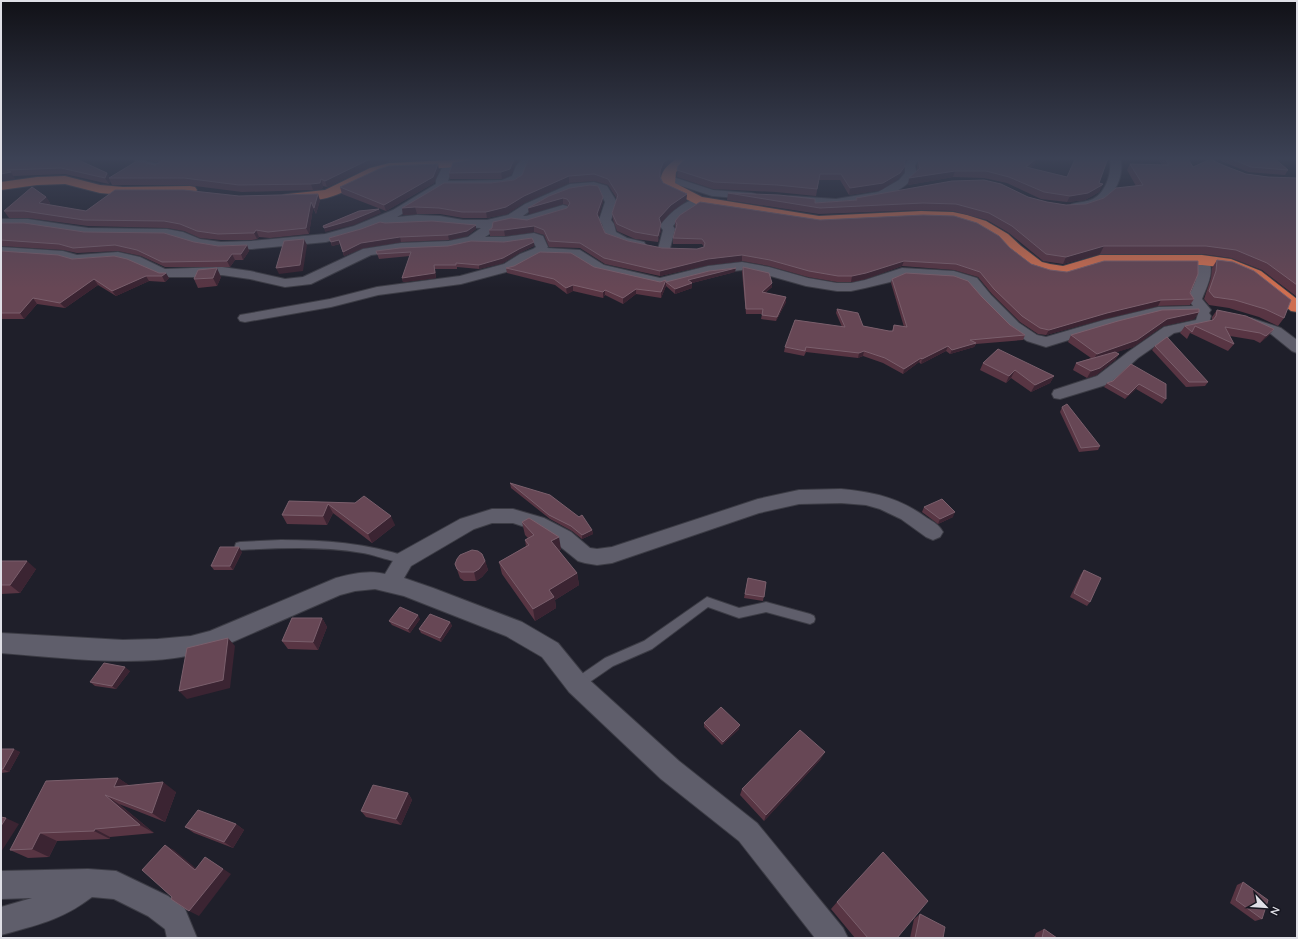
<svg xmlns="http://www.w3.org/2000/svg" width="1298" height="939" viewBox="0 0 1298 939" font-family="Quicksand,sans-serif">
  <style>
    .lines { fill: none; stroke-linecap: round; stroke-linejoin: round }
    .lane-casing { stroke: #3c3c45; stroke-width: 2 }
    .street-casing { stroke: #3c3c45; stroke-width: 2 }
    .highway-casing { stroke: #3c3c45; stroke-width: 2 }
    .lane { fill: #5f5e6b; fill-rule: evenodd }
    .street { fill: #5f5e6b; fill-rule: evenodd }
    .highway { fill: #cf6e50; fill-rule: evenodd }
    .wall { fill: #583543 }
    .shaded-wall { fill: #3b2432 }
    .building { fill: #674755; stroke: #7a5f6c }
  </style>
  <rect width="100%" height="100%" fill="#1f1f2a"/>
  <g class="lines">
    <g class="lane-casing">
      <g id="lane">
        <path d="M281 540C325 540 366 543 408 557L409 560 408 563C401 565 372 554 363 553 322 546 281 548 240 550L236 549 235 546 236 543 240 542Z"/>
        <polygon points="707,597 739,608 766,602 810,614 814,616 815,619 814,622 810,624 766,612 739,618 708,607 652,649 613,666 581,688 577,689 573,688 571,684 573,680 605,658 644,641"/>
      </g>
    </g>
    <g class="street-casing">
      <g id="street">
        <polygon points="133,157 143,157 146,161 163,165 164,167 159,170 138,165"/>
        <path d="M524 157H535L526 167 521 181 514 185 492 188H445L397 217 417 215 440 216 463 220H487L508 215 525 204 570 184 594 182 607 186 617 202 611 220 614 224 616 232 627 238 644 242 646 245 644 248C632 251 616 243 606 237L602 224 599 220 605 202 599 190C577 183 540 203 523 216H526L563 205 567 206 569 209 567 212 527 224 512 222 493 226 491 233 485 237H505L534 233 543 236 548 247 547 248 580 250 604 265 660 278 708 266 742 262 769 267 808 278 837 283H851L865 280 902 268 954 271 977 278 991 295 1019 323 1037 335 1046 337 1104 320 1158 307 1193 306 1188 299 1196 280 1197 271 1195 260 1197 257H1207C1216 270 1207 286 1202 299L1211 310 1209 313 1211 316 1208 326 1174 333 1138 358 1109 384 1060 399 1054 398 1052 394 1054 390 1097 376 1128 352 1164 327 1196 320 1198 314 1158 315 1114 326 1046 347 1027 341 1009 329 981 301 967 284 953 279 904 276 890 282 865 288 851 291H837L806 286 767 275 742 270 708 274 660 286 595 271 572 257 540 256 530 260 514 270 461 284 378 295 331 307 245 322 240 321 238 318 240 315 330 299 377 287 460 276 504 264 520 254 533 249 536 247 533 241 505 245 472 244 449 249 401 251 371 255 311 284 285 287 250 279 222 275 199 277H163L131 263 118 260 76 263 62 259 1 255V247L63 251 77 255 118 252 140 257 165 269 222 267 250 271 285 279 303 277 363 249 401 243 449 241 468 237 481 228C467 228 454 225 440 224 422 222 404 224 386 226L381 224 362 232 326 242 252 249 221 250 197 246 167 237 88 236 28 227H1V219H28L88 228 167 229 183 232 200 239 221 242 252 241 325 234 354 226 393 210 436 184V180L445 162 449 161 454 164 448 181 502 180 512 176 516 166Z"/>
        <path d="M909 157H919L915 166 917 173C899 198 865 204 837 206 822 208 806 204 791 202L787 201 785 199 787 197 791 196 836 199 878 192 899 180 905 173V166Z"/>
        <path d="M1110 157H1120C1128 184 1101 216 1072 208L1070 206 1072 204C1079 202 1087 202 1093 199 1107 192 1112 171 1110 157Z"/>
        <polygon points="667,175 713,190 751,193 755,194 757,196 755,198 751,199 712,196 663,180 661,178 663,176"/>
        <path d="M698 198 702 199 704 201 702 203 679 219 673 226 675 229 669 252H659L658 249 663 230 660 226C668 214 684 201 698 198Z"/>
        <polygon points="1251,318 1281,328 1297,340 1297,353 1292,351 1271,334 1246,325 1244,322 1246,319"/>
        <path d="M841 489C874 492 900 498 927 518 934 522 939 525 943 532L940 537 933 540 926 537 901 519 880 509 866 505 841 503 799 504 759 513 612 563 597 565 585 563 578 561 557 544 531 529 513 523H492L474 529 411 566 404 578 433 588 522 622 558 643 585 676 679 761 757 823 843 928 848 938H815L739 841 661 779 569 692 542 657 506 636 404 596 375 589 355 591 340 595 221 647C156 671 69 658 1 653V633L123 640 158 639 191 636 210 631 336 578C353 574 368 570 385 574L397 554 460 519 492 509H513L544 518 571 532 590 548 597 549 612 547 758 499 799 490Z"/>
        <path d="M88 869 116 871 168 896 185 909 197 938H167L165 929 148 916 114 899 92 897C62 920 37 925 1 935V907L32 898 1 899V871Z"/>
      </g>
    </g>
    <g class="highway-casing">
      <g id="highway">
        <path d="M471 157H493C485 169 409 169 392 171 371 173 353 190 333 196 319 201 303 201 288 202L283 201 281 198 283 195 288 194 325 190 370 168 389 163 449 160Z"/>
        <path d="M679 157H693L676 172 675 183 702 197 819 216 921 211 953 212 967 215 986 221 1008 234 1021 246 1042 262 1050 264 1063 266 1100 255H1202L1231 259 1261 271 1297 299V312L1291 311 1249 277 1228 268 1202 265H1101L1064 276 1048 274 1030 268 1009 252 998 240 976 227 963 223 953 220 921 219 819 224 698 205 664 188C655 175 668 164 679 157Z"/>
        <polygon points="65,176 100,185 123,187 190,186 195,187 197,190 195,193 190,194 123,195 100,193 65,184 37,185 1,190 1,182 37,177"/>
      </g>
    </g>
    <use href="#lane" class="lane"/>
    <use href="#street" class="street"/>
    <use href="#highway" class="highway"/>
  </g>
  <g class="wall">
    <polygon points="1,157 87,157 81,161 107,173 110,178 155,165 160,163 147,160 144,157 461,157 449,159 389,162 369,167 327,187 323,186 322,189 313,190 242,192 187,185 112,185 110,181 109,184 65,174 13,176 15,179 1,180"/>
    <polygon points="1157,157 1187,157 1193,167 1214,161 1225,166 1246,174 1268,177 1297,178 1297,297 1262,270 1231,258 1202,254 1100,254 1063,264 1043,261 1009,233 987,220 953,211 921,210 819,214 727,200 728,193 815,203 856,200 856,198 1028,197 1047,202 1066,205 1086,204 1104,198 1136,186 1127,170 1130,164 1162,165"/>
    <polygon points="1219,157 1273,157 1288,170 1285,175 1248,172 1221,161 1221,159"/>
    <polygon points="481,158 515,165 511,175 502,179 450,179 449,173"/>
    <polygon points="1037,158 1035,164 1030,168 1067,177 1099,183 1100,190 1099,192 1085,200 1067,202 1041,199 1007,183 984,178 953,177 908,185 917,170 917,166 918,160"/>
    <polygon points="905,162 904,172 898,179 881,190 849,195 840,180 819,180 816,196 776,192 713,189 677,177 678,166"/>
    <polygon points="663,169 660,176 663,183 687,194 686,201 671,212 661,223 661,230 658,242 635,239 617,231 613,220 612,213 617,199 608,185 594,181 569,183 524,203 507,214 487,218 463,218 440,214 417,214 403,215 402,208 491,183 514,180 522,175"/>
    <polygon points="439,170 434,183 386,211 342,194 340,187"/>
    <polygon points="239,196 320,200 316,214 313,208 309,234 270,238 259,237 257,239 252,240 221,240 200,238 184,231 167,228 88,226 28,218 9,218 4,211 46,197 50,203 48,205 86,211"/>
    <polygon points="549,196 603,202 598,217 605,233 628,241 662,248 697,249 704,247 702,244 673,244 673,238 676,228 675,226 675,221 820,220 1010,248 1031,264 1050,270 1190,293 1194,299 1190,305 1158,306 1104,319 1046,335 1038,334 1020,322 992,294 978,277 954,270 902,266 865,279 851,282 837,282 808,277 769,266 742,261 708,265 660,276 605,264 580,248 549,247 544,235 534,232 505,236 490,236 489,230 527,220 567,208 568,206 567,205 563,204 529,214"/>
    <polygon points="1,223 84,232 194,242 218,246 247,245 249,251 243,260 235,260 230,267 165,267 141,256 118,251 77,253 63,250 1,246"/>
    <polygon points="385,223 476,229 467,236 449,240 401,242 363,248 344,256 340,244 332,246 329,238"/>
    <polygon points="534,246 519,253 503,263 479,269 457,267 457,269 435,269 436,278 403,282 402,278 410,256 379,259 376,251"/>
    <polygon points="1,251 72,259 114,256 169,278 165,282 149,281 116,296 98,285 65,308 37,304 24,319 1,319"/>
    <polygon points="1217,260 1284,318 1278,326 1259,317 1229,308 1209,305 1204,299 1211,278 1212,268"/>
    <polygon points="594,267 666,286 661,298 636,294 623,304 605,295 603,298 573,291 567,294 555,285 507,273 506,268"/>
    <polygon points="743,267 772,287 765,293 786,297 786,302 776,321 761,319 762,314 746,314 742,272"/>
    <polygon points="735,272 692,283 692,288 675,294 666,286 666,282"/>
    <polygon points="221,277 217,286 198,288 194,279"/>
    <polygon points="892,279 982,297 1010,325 1025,335 1023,340 976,344 974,347 950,354 946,351 921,364 919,362 903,374 883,363 863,356 858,358 806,352 804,356 784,352 785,347 842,327 836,313 837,309 863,326 889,331 892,331 894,325 904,327 891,283"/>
    <polygon points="1217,310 1274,329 1268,336 1260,343 1254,340 1230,336 1234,344 1228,351 1190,333 1187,339 1180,333 1185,326 1212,321 1212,317"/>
    <polygon points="1199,312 1194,319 1163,326 1133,347 1116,352 1119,354 1115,360 1096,375 1087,378 1073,370 1076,363 1091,358 1068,342 1071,335"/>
    <polygon points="1155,346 1208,382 1205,386 1186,387 1152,350"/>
    <polygon points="983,363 1054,376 1050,383 1031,392 1011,378 1006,383 980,370"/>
    <polygon points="1131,364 1166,399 1162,404 1136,389 1125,399 1104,387 1107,383 1113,381"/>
    <polygon points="1062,407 1100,446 1098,450 1079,452 1060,412"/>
    <polygon points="510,483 592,530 593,534 582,539 572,531 550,519 511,488"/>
    <polygon points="289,501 355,503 395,525 372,543 333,513 327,525 287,524 282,515"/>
    <polygon points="924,507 953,517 938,524 922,512"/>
    <polygon points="522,522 561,549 559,551 577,573 579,585 555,600 556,608 535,621 502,574 499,562 526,546 525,540 528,538 525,535"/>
    <polygon points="242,552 233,570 214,570 211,566"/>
    <polygon points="485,561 488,570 482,577 476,581 464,581 460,578 455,564"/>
    <polygon points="1,563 36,569 20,593 1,594"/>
    <polygon points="1084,570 1090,602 1087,606 1070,597 1081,574"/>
    <polygon points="748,578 766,582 763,601 744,598"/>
    <polygon points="322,618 327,627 318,650 288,649 282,641"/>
    <polygon points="420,619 410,633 392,625 389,621"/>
    <polygon points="450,622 452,626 441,642 421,633 419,629"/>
    <polygon points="130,671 116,689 95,686 90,682"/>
    <polygon points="704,723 739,729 722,745 704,727"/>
    <polygon points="1,749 20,752 9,772 1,773"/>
    <polygon points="821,759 764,821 740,795 742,789"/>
    <polygon points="118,778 130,786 176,792 165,822 119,804 154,833 110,837 110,839 57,841 49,857 28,858 10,850"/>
    <polygon points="408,793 412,800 401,825 366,817 361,811"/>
    <polygon points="236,824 244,830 233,848 194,833 185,827"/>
    <polygon points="1243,882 1262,919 1255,921 1230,903 1237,885"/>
    <polygon points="837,902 897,938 855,938 831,909"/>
    <polygon points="920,914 943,938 910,938 914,919"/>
    <polygon points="1044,929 1057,938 1034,938 1036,933"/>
  </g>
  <g class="shaded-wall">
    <polygon points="75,157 87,157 77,164 74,158"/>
    <polygon points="381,157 387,157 389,162 369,167 327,187 325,181 368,160"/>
    <polygon points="449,157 461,157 449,159"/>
    <polygon points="516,157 522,157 515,165 511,175 502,179 501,172"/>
    <polygon points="670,157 677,157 663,169 660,178 660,171 663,163"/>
    <polygon points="1037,158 1035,164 1023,173 1026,167"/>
    <polygon points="438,164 439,170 434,183 386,211 384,205"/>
    <polygon points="905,166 904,172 898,179 881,190 849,195 850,188"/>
    <polygon points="955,171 953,177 908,185 909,178"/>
    <polygon points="11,172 15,179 1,180 1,174"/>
    <polygon points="107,173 110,178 109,178 110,181 109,184 105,178"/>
    <polygon points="569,176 569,183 524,203 507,214 487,218 486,212"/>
    <polygon points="321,179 323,186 322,189 313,190 311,184"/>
    <polygon points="1103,184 1099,192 1085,200 1067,202 1070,196"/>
    <polygon points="318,194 320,200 316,214 314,208"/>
    <polygon points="687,194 686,201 671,212 659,225 659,218 671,205"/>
    <polygon points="46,197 50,203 43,209 39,203"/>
    <polygon points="603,197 603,202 598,220 597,214"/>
    <polygon points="563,198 563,204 529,214 528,208"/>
    <polygon points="311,202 313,208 309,234 306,228"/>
    <polygon points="415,207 417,214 403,215 402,208"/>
    <polygon points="379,209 381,213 354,225 325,232 324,228"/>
    <polygon points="661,224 661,230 658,242 658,236"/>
    <polygon points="476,225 476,229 467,236 449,240 448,235"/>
    <polygon points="534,226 534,232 505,236 504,230"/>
    <polygon points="256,230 259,237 257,239 254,233"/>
    <polygon points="400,237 401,242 363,248 344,256 343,252 361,243"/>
    <polygon points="304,239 307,245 303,271 279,274 276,268"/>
    <polygon points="339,240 340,244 332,246 331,242"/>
    <polygon points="534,242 534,246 519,253 503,263 479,269 479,265"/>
    <polygon points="247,245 249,251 243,260 241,254"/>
    <polygon points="1104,246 1100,254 1063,264 1066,257"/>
    <polygon points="232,254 235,260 230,267 227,261"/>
    <polygon points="742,255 742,261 708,265 660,276 660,271 708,259"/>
    <polygon points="904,261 902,266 865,279 851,282 852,276"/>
    <polygon points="434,265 436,278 403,282 402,278"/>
    <polygon points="217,268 221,277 217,286 213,278"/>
    <polygon points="736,268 735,272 688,284 688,280"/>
    <polygon points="166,273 169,278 165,282 162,276"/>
    <polygon points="146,276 149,281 116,296 112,291"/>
    <polygon points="94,279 98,285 65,308 60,303"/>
    <polygon points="666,280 666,286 661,298 661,292"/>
    <polygon points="692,283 692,288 675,294 675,289"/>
    <polygon points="772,283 772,287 761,296 762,292"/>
    <polygon points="573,285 573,291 567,294 566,288"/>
    <polygon points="636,289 636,294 623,304 623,298"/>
    <polygon points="605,290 605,295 603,298 603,292"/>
    <polygon points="786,297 786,302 776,321 777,317"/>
    <polygon points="33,298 37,304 24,319 20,313"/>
    <polygon points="1161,300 1158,306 1104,319 1046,335 1049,330 1107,313"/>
    <polygon points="1199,312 1194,319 1163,326 1133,347 1093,360 1097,354 1167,319"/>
    <polygon points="1274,329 1268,336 1260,343 1266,336"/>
    <polygon points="976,343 974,347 950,354 952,350"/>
    <polygon points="948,346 946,351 921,364 922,359"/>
    <polygon points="864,351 863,356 858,358 859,353"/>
    <polygon points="1119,354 1115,360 1096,375 1087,378 1091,371"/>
    <polygon points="921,358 919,362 903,374 904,369"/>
    <polygon points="1015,370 1011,378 1006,383 1009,376"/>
    <polygon points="1054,376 1050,383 1031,392 1035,385"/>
    <polygon points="1139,384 1136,389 1125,399 1128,395"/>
    <polygon points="328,504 333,513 327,525 323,516"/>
    <polygon points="955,512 953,517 938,524 940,519"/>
    <polygon points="391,516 395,525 372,543 368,534"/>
    <polygon points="592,530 593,534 582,539 582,535"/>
    <polygon points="559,537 561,549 553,553 551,541"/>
    <polygon points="239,547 242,552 233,570 230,566"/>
    <polygon points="27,561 36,569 20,593 10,585"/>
    <polygon points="485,561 488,570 482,577 476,581 474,572"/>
    <polygon points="577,573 579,585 555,600 556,608 535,621 533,609 549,590"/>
    <polygon points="418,615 420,619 410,633 408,629"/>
    <polygon points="322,618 327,627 318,650 313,642"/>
    <polygon points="450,622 452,626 441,642 440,638"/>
    <polygon points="228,638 235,646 230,688 187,699 179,691"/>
    <polygon points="125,667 130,671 116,689 112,686"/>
    <polygon points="740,725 739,729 722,745 723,742"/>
    <polygon points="14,749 20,752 9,772 3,769"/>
    <polygon points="825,752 821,759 764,821 766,815"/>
    <polygon points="118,778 132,787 114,787"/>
    <polygon points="163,782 176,792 165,822 152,813"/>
    <polygon points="408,793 412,800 401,825 396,819"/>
    <polygon points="105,795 119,804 154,833 140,825"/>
    <polygon points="6,818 19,824 1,852 1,826"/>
    <polygon points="236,824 244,830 233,848 224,842"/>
    <polygon points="95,829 110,837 110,839 94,831"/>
    <polygon points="40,833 57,841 49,857 32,849"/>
    <polygon points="165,845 174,850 204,875 195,870"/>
    <polygon points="205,857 231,874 199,916 189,911"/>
  </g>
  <g class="building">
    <polygon points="1,157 75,157 74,158 107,173 105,178 61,168 7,170 11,172 1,174"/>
    <polygon points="158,157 381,157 368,160 325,181 321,179 320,183 311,184 239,185 184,178 109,178 137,161 155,165 162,161 160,157"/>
    <polygon points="486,157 516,157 514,159 510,169 501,172 449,173 453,163 481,158"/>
    <polygon points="531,157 670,157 663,163 660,171 660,177 663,183 687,194 671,205 659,218 661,224 658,236 635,232 617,224 612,213 618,195 608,179 594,174 569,176 524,196 506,207 486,212 462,212 439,208 415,207 402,208 444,183 491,183 514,180 522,175 527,162"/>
    <polygon points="688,157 906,157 905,159 905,166 900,173 883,183 850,188 841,174 820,174 817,189 777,185 714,182 677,170 678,166"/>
    <polygon points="920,157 1032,157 1037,158 1026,167 1067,177 1076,157 1107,157 1108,158 1099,183 1103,184 1102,185 1088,193 1070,196 1044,192 1009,177 986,171 955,171 909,178 920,168 918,160"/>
    <polygon points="1164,157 1187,157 1193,167 1213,158 1214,161 1225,166 1246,174 1268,177 1297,178 1297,285 1267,263 1236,250 1206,246 1104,246 1066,257 1046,254 1012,226 989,213 956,204 923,203 820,208 728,193 779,195 815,199 815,203 857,200 856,198 952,181 984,180 1001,184 1028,197 1047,202 1066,205 1086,204 1104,198 1116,188 1143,185 1130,164 1169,165"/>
    <polygon points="1227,157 1273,157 1288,170 1251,167"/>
    <polygon points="438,164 433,177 384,205 340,187 379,169 389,166"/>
    <polygon points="590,185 598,186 603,197 597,214 605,233 628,241 662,248 697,249 704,247 705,243 702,239 673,238 677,224 675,221 680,215 700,202 820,220 923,215 954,216 977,223 999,236 1010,248 1031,264 1050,270 1067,272 1104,261 1198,261 1198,274 1190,293 1194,299 1161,300 1107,313 1049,330 1040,328 1022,316 994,289 980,272 956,264 904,261 866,273 852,276 838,276 809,271 770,260 742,255 708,259 660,271 604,258 580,243 549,241 544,230 534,226 504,230 489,230 492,228 493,222 511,218 527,220 567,208 570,203 567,199 563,198 528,208 549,196 570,188"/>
    <polygon points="32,187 46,197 39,203 86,211 115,190 184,190 239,196 318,194 314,208 311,202 306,228 268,232 256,230 254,233 249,233 218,234 197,231 180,224 164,221 84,220 24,211 4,211"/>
    <polygon points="379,209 352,220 324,228 323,226 359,211"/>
    <polygon points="432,221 476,225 467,231 448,235 400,237 361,243 343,252 339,240 331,242 329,238 361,229 380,222 385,223"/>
    <polygon points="1,223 24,223 84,232 164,233 194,242 218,246 247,245 241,254 232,254 227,261 162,262 137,250 115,245 73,248 59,244 1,240"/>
    <polygon points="532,238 534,242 519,249 503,258 479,265 456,263 456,265 434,265 435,273 402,278 411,252 377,254 376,251 400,248 448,246 471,241 504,242"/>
    <polygon points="304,239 300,265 276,268 284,241"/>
    <polygon points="1,251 58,255 72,259 114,256 127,259 159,273 166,273 162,276 146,276 112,291 94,279 60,303 33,298 20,313 1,313"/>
    <polygon points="540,252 571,253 594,267 660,282 666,280 661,292 636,289 623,298 605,290 603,292 573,285 566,288 554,279 506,268 514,266"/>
    <polygon points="1217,260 1233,262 1254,271 1291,300 1284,318 1265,309 1235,300 1214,297 1209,291 1216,271"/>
    <polygon points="743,267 769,273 772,283 762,292 786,297 777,317 762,315 763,309 746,309"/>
    <polygon points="217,268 213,278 194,279 198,270"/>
    <polygon points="736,268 688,280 692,283 675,289 666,282 709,271"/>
    <polygon points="906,273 954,276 968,281 982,297 1010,325 1025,335 970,340 976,343 952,350 948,346 922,359 921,358 904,369 885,358 864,351 859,353 806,347 805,351 785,347 795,320 845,327 837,309 858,313 863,326 889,331 893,331 894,325 907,327 892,279"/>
    <polygon points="1199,309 1199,312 1167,319 1137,340 1097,354 1071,335 1118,321 1162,310"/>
    <polygon points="1217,310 1246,316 1274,329 1266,336 1260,333 1225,327 1234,344 1195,326 1192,332 1185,326 1213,320 1216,316"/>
    <polygon points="1167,337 1208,382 1189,382 1155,346"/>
    <polygon points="998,349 1054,376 1035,385 1015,370 1009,376 983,363"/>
    <polygon points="1115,352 1119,354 1100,368 1091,371 1076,363"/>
    <polygon points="1131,364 1166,384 1166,399 1139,384 1128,395 1107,383 1113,381"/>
    <polygon points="1067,404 1100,446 1081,448 1062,407"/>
    <polygon points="510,483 550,495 579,517 582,515 592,530 582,535 571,526 549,515"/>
    <polygon points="364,496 391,516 368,534 328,504 323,516 282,515 289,501 355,503"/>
    <polygon points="942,499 955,512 940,519 924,507"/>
    <polygon points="529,518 559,537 551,541 577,573 549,590 554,597 533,609 499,562 529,545 525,540 534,535 522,522"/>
    <polygon points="220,547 239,547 230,566 211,566"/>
    <polygon points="472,550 478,551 482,554 485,561 479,569 474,572 461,572 457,569 455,564 457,559 460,555"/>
    <polygon points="2,561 27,561 10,585 1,585 1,563"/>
    <polygon points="1084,570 1101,578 1090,602 1074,593"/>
    <polygon points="748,578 766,582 764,597 745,594"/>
    <polygon points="400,607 418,615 408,629 389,621"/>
    <polygon points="430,614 450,622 440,638 419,629"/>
    <polygon points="292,618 322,618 313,642 282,641"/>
    <polygon points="228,638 223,680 179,691 187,648"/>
    <polygon points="104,663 125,667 112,686 90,682"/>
    <polygon points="721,707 740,725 723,742 704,723"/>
    <polygon points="800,730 825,752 766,815 742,789"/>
    <polygon points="1,749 14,749 3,769 1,769"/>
    <polygon points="118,778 114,787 163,782 152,813 105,795 140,825 95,829 94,831 40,833 32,849 10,850 46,781"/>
    <polygon points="373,785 408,793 396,819 361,811"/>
    <polygon points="198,810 236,824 224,842 185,827"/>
    <polygon points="1,817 6,818 1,826"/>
    <polygon points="165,845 195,870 205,857 223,869 189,911 171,899 172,897 142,870"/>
    <polygon points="883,852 928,901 897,938 868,938 837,902"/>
    <polygon points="1243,882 1268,900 1262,919 1236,900"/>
    <polygon points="920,914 945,927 943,938 915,938"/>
    <polygon points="1044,929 1057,938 1042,938"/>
  </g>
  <linearGradient id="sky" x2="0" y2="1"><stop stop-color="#111117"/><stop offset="0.55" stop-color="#3c4255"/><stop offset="1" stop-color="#3c4255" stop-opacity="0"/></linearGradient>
  <rect width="1298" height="288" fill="url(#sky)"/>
  <rect width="1298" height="939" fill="none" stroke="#dfdfe6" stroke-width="4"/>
  <g transform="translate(1266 907) rotate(115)" stroke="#161620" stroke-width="3" paint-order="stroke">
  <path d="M0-3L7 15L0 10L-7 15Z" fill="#dfdfe6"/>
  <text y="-6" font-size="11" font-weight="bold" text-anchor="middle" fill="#dfdfe6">N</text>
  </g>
</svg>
